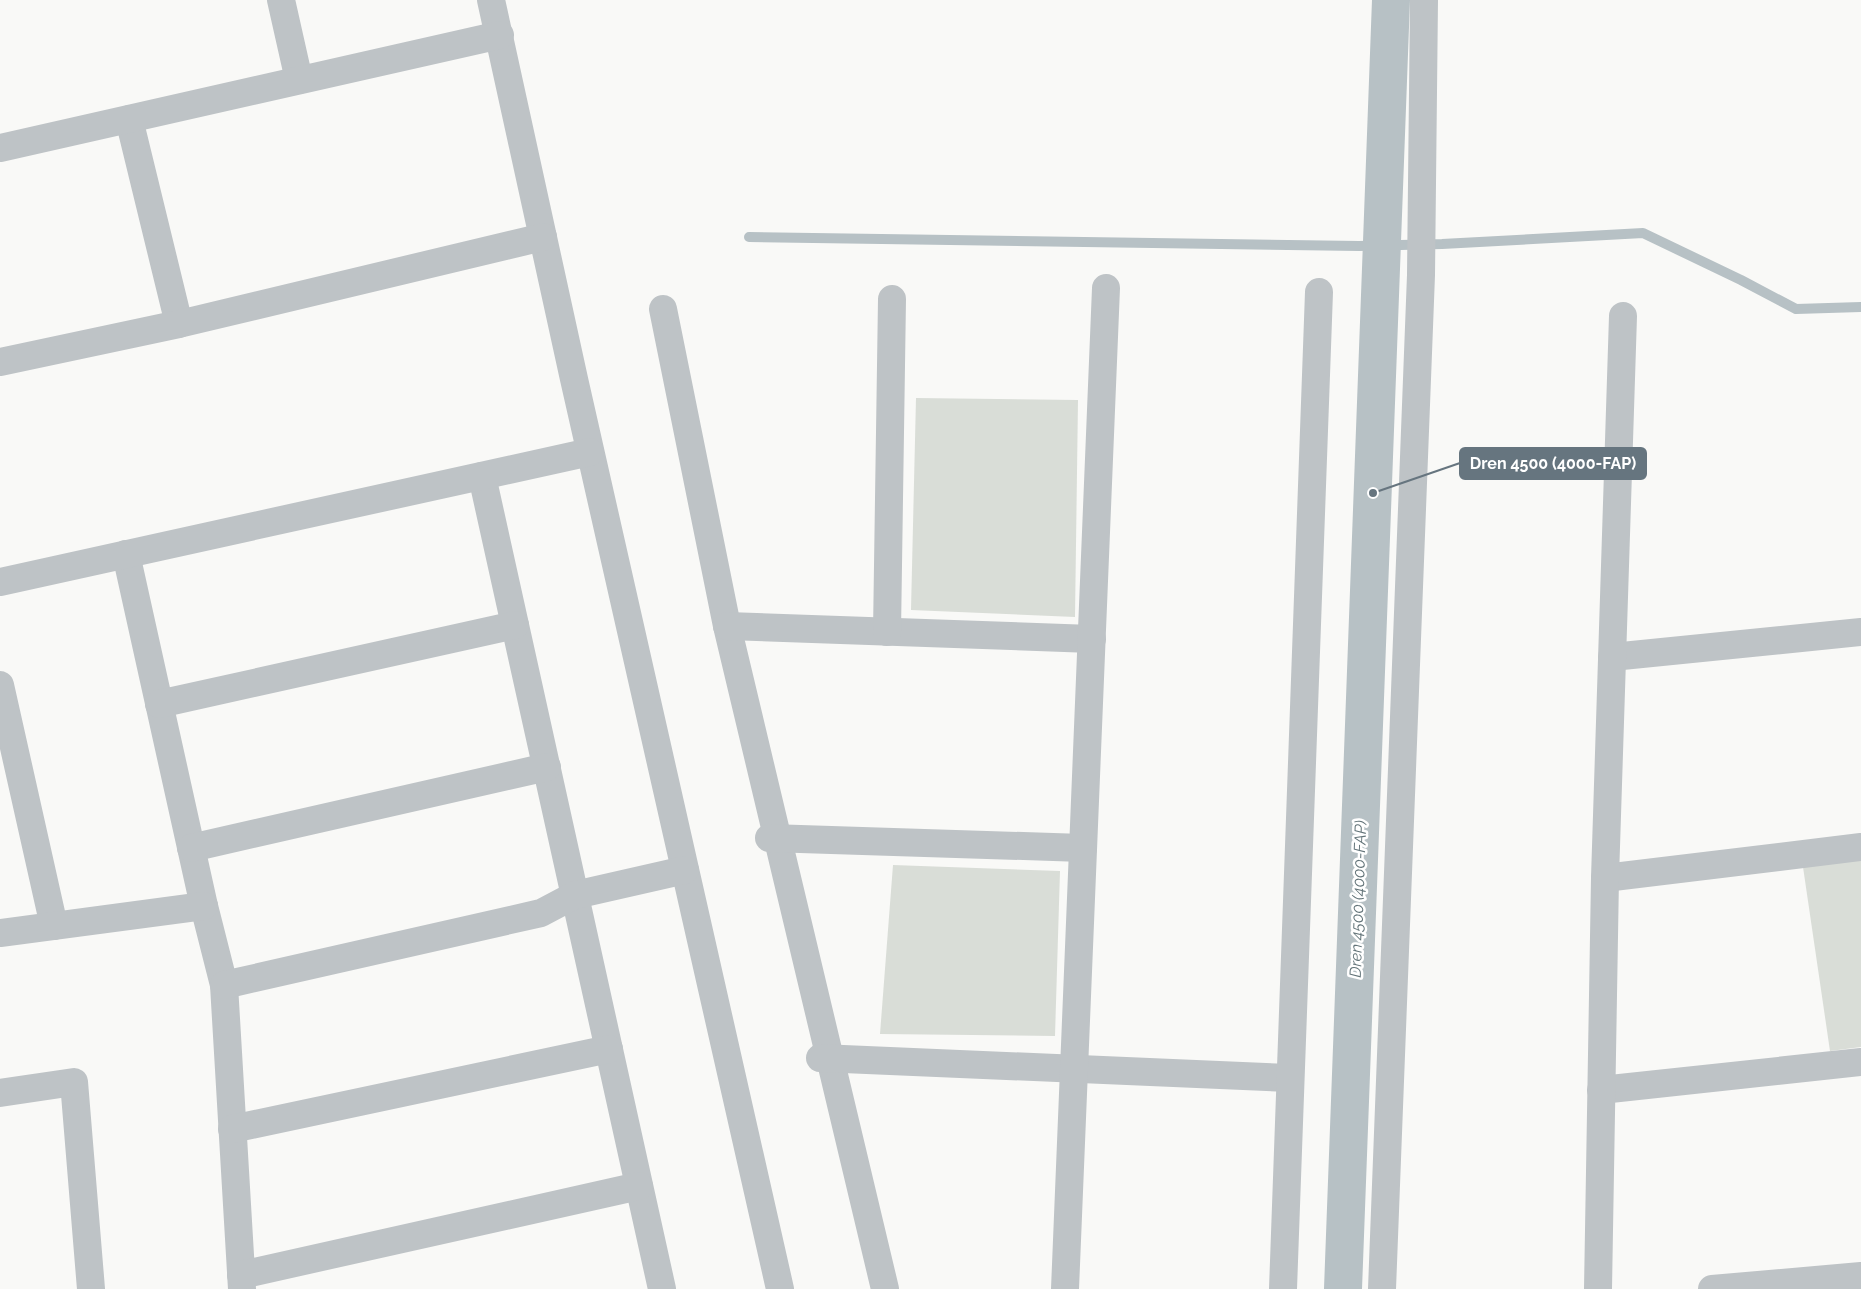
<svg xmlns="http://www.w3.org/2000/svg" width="1861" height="1289" viewBox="0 0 1861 1289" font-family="Raleway,sans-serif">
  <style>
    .green { fill: #d9ddd7 }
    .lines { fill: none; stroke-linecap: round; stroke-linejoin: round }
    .stream { stroke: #b7c1c5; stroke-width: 10 }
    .canal { stroke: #b7c1c5; stroke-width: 38 }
    .minor { stroke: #bec3c6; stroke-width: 28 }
    .labels { text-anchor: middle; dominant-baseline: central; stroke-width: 5; stroke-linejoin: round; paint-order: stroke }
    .water-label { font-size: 16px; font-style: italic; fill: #627378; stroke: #fff }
    .leader { fill: none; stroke: #66757f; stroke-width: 2 }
    .callout-dot { fill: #66757f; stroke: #fff; stroke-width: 2 }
    .callout { fill: #66757f; stroke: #66757f; stroke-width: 2 }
    .callout-label { font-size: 16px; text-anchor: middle; font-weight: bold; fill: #fff }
  </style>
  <rect width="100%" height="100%" fill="#f9f9f7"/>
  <g class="green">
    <polygon points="916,398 1078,400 1075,617 911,610"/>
    <polygon points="1861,860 1861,1047 1830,1051 1803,867"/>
    <polygon points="893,865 1060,871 1055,1036 880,1034"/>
  </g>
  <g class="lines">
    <polyline class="stream" points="749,237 1359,246 1442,244 1643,233 1741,280 1796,309 1861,307"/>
    <polyline class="canal" points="1343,1289 1391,0"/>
    <g class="minor">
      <polyline points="281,0 299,80"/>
      <polyline points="491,0 574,379 780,1289"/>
      <polyline points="129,119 179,324"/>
      <polyline points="0,148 500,35"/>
      <polyline points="663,309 727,626 885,1289"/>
      <polyline points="0,362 179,324 543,237"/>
      <polyline points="482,476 662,1289"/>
      <polyline points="126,554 204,906 224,985 242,1289"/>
      <polyline points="0,582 590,452"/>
      <polyline points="727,626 1092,639"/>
      <polyline points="887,632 892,299"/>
      <polyline points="1612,657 1861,632"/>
      <polyline points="0,685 54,926"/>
      <polyline points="159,704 515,625"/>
      <polyline points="769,838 1083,848"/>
      <polyline points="191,848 547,767"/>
      <polyline points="1605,878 1861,847"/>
      <polyline points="0,933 204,906"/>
      <polyline points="224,985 541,913 575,895 685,870"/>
      <polyline points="820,1058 1290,1078"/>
      <polyline points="1601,1090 1861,1062"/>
      <polyline points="0,1093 74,1082 91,1289"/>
      <polyline points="232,1129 609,1049"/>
      <polyline points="241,1275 639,1186"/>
      <polyline points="1065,1289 1106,288"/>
      <polyline points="1283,1289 1319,292"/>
      <polyline points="1382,1289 1421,275 1424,0"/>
      <polyline points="1598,1289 1605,878 1623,316"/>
      <polyline points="1712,1289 1861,1276"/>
    </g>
  </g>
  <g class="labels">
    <g class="water-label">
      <text transform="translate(1358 899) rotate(-88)">Dren 4500 (4000-FAP)</text>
    </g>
  </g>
  <path class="leader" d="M1373 493L1460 463"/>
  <circle class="callout-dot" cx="1373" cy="493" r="5"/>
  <rect class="callout" x="1460" y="448" width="186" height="31" rx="5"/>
  <g class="callout-label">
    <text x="1553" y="469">Dren 4500 (4000-FAP)</text>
  </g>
</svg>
